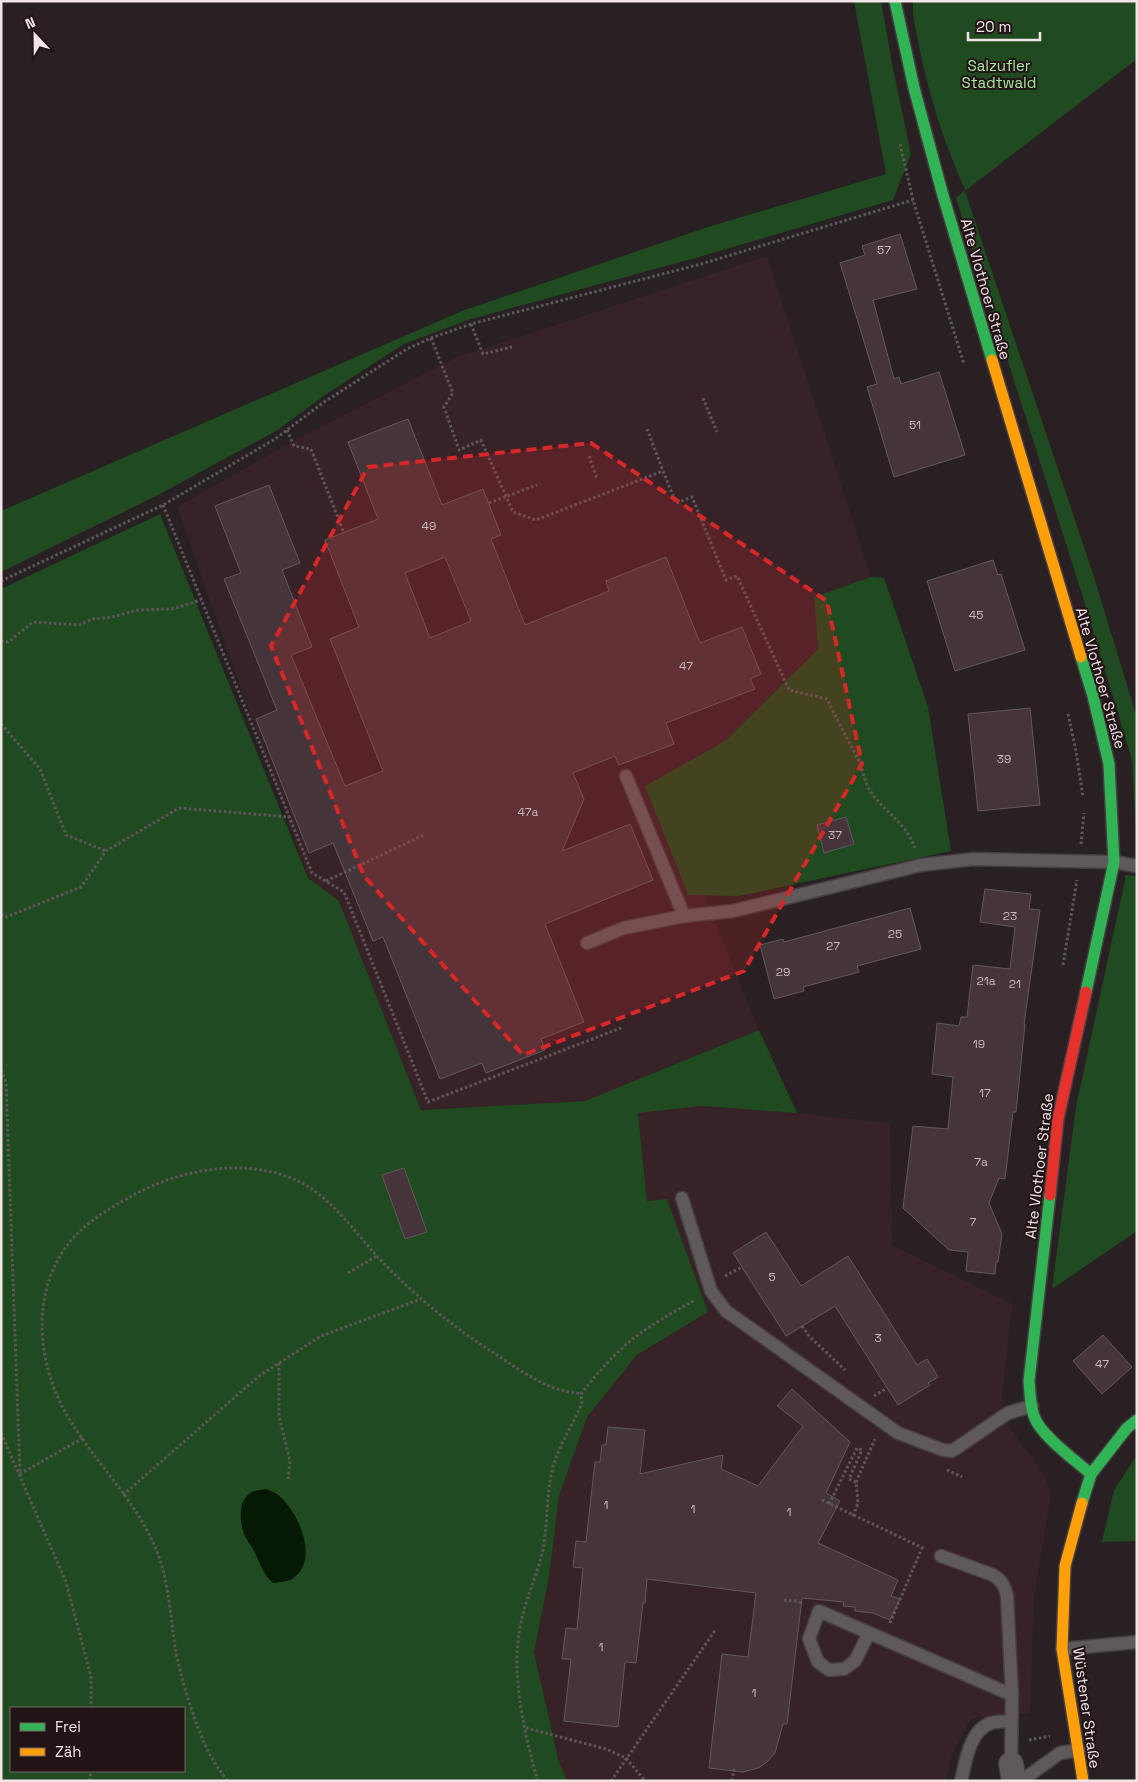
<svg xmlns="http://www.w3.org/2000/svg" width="1138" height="1782" viewBox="0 0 1138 1782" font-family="'Space Grotesk',sans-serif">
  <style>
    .built { fill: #372228 }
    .green { fill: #204a1f; fill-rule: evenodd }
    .water { fill: #051904 }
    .building { fill: #45343a; stroke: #625a5c; fill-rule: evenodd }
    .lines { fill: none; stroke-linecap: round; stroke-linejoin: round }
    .lane-casing { stroke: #453e40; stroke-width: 15 }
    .street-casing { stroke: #453e40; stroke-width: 26 }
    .fast-casing { stroke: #453e40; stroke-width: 14 }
    .slow-casing { stroke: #453e40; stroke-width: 14 }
    .jam-casing { stroke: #453e40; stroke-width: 14 }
    .path { stroke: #5f585a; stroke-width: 3; stroke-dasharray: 2.5 2.5; stroke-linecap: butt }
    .lane { stroke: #60595b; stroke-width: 12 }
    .street { stroke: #60595b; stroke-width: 24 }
    .fast { stroke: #30b455; stroke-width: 11 }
    .slow { stroke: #ff9f0a; stroke-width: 11 }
    .jam { stroke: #e5322d; stroke-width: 11 }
    .marked { fill: #d62828; fill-opacity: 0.2; stroke: #d62828; stroke-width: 4; stroke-dasharray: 10 6; stroke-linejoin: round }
    .labels { text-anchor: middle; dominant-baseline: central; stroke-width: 4; stroke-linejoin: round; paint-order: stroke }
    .number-label { font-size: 12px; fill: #c6b9bc }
    .park-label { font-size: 15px; fill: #a3ed9f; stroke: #221317 }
    .street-label { font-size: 15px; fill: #f1e5e7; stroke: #221317 }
  </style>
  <rect width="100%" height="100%" fill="#282022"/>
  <g class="built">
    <polygon points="767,256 871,577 814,597 818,649 725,741 645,786 687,894 704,895 759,1030 585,1101 421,1110 339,901 308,878 177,507 292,442 457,357"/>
    <polygon points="701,1106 797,1113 890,1123 892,1245 1012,1304 1001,1408 1010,1428 1042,1472 1048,1485 1051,1495 1034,1597 1030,1713 971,1719 952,1754 946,1781 567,1781 559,1762 534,1652 549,1577 559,1496 587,1417 637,1355 708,1312 667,1200 647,1201 638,1112"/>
  </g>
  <g class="green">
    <polygon points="854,1 881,1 893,69 911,154 893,200 699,257 468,320 404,344 328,393 276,431 158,495 1,572 1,511 462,311 708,227 886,174"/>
    <path d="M913 1H1137V59L965 191 1094 577 1137 718V854L1132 760 1081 591 956 198 965 190C945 145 930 99 920 51 917 34 912 18 913 1Z"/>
    <path d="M160 514 308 878 339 901 421 1110 585 1101 759 1030 797 1113 701 1106 638 1113 647 1201 667 1199 708 1312 637 1355 587 1417 559 1496 549 1577 534 1652 559 1762 567 1781H1V589ZM11 1708H184V1771H11Z"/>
    <polygon points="871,577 884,578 928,707 951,851 739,896 688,895 645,786 725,741 818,649 814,597"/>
    <polygon points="1126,875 1137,876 1137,1231 1052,1289 1076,1107"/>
    <polygon points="1137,1455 1137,1541 1102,1542 1114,1490"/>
  </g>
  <path class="water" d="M266 1489C269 1491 274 1492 277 1494 298 1510 321 1561 292 1579 287 1582 279 1582 273 1583 262 1573 260 1562 253 1549 251 1545 247 1541 245 1536 239 1522 237 1498 254 1491 258 1490 262 1490 266 1489Z"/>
  <g class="building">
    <polygon points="900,234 917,289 873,300 894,379 899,377 901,384 939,372 965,455 894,477 867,387 877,384 840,263 865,255 862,246"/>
    <path d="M408 419 442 505 483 489 501 535 491 539 525 625 609 591 606 581 666 557 700 643 742 627 761 674 750 679 755 689 666 723 674 744 619 765 615 756 573 773 584 799 562 851 630 824 653 880 545 924 584 1022 541 1039 545 1050 486 1073 482 1063 440 1079 383 937 373 941 333 843 309 853 256 719 277 710 224 579 241 573 215 506 269 485 300 563 282 570 312 647 291 655 345 786 383 771 330 639 359 627 325 540 378 519 348 442ZM445 557 471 621 430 638 405 573Z"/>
    <polygon points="993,560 998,575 1001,574 1025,650 955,671 927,581"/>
    <polygon points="1030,708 1040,805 978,811 968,714"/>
    <polygon points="846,817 854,844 824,853 817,825"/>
    <polygon points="985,889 1031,894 1029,909 1040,910 1024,1024 1025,1024 1016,1112 1013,1112 1005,1179 999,1178 989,1203 1002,1234 998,1262 996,1262 995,1274 966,1271 968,1252 949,1250 903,1208 913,1126 948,1129 953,1077 932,1074 937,1023 959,1026 961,1017 967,1017 973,965 1010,969 1015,927 980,922"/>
    <polygon points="910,908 921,949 857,966 859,972 803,987 804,991 774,999 760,945 783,939 784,942"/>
    <polygon points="404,1168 427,1232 405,1239 382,1175"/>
    <polygon points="766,1232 801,1286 848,1256 917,1365 927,1359 938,1377 928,1383 930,1385 898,1405 835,1306 786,1336 733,1253"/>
    <polygon points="1103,1335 1132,1367 1102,1394 1073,1361"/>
    <polygon points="792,1389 850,1442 826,1493 840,1501 818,1543 898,1580 891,1596 900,1599 890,1620 873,1613 855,1611 855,1607 843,1606 844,1602 802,1598 787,1724 783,1724 775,1753 766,1763 758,1768 743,1772 709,1768 722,1654 748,1657 756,1593 647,1579 645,1603 643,1603 636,1663 625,1662 618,1727 564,1721 571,1659 562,1659 566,1628 577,1629 583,1568 573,1567 576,1541 586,1542 595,1462 600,1462 602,1445 606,1445 608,1427 645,1430 640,1474 723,1455 721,1469 758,1486 803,1426 777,1406"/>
  </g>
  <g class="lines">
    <g class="lane-casing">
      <g id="lane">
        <polyline points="626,776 684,916"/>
        <polyline points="587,943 624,928 684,916 733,911 921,865 974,859 1114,862 1137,866"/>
        <polyline points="682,1198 711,1291 726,1311 898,1433 943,1450 952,1451 1008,1413 1032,1406"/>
        <path d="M941 1556 993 1575C1002 1580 1005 1587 1007 1596L1012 1695 1011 1764"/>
        <polyline points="869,1633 855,1661 844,1669 829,1670 818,1662 809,1639 819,1611 1012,1695"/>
        <polyline points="1062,1649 1137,1642"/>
        <path d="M961 1781C966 1761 969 1731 991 1723 997 1721 1005 1722 1011 1721"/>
        <polyline points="1018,1781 1031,1774 1060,1753 1079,1750"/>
      </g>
    </g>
    <g class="street-casing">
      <polyline id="street" points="1011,1764 1014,1781"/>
    </g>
    <g class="fast-casing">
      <g id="fast">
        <polyline points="895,1 914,88 942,192 992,360"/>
        <polyline points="1081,657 1093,696 1109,764 1114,862 1086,992"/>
        <path d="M1050 1195 1029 1381C1030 1392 1030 1405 1034 1416 1040 1435 1075 1460 1091 1474"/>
        <polyline points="1082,1503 1091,1474 1127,1428 1137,1420"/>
      </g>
    </g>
    <g class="slow-casing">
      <g id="slow">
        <polyline points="992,360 1081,657"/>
        <polyline points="1082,1503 1065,1566 1062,1649 1083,1781"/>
      </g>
    </g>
    <g class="jam-casing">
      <polyline id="jam" points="1050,1195 1058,1119 1086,992"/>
    </g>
    <g class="path">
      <polyline points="900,144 913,200 964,364"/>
      <polyline points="471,324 483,354 512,347"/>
      <path d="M431 338 453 393 444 407 459 450 481 440 513 512 536 520 663 471 676 503 692 497 726 580 737 576 789 690 827 699C837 720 848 740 859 761 863 770 864 779 868 787 882 812 905 820 915 848"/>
      <polyline points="703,398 717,432"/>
      <polyline points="647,429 663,471"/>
      <polyline points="287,430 294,446 311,449 344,533"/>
      <polyline points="589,456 597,479"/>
      <polyline points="489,503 537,485"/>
      <polyline points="163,505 312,873 344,892 428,1102 621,1028"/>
      <polyline points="1,581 163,505 275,439 324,402 407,349 431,338 471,324 701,264 913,200"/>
      <polyline points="1,641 8,642 33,622 80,625 92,619 112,617 138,610 172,609 201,600"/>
      <polyline points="1068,714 1076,751 1083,797"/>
      <polyline points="1,724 40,769 66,835 106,851"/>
      <polyline points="1081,844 1084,813"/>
      <polyline points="326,881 424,835"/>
      <polyline points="1,914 6,917 81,887 106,851 179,808 290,817"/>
      <polyline points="1063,965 1077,880"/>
      <polyline points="1,1070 6,1082 20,1474 83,1438"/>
      <polyline points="348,1273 377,1256"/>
      <polyline points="725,1276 742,1267"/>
      <polyline points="802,1326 809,1336 845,1370"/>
      <polyline points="279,1363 279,1416 290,1461 288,1480"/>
      <polyline points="874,1396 887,1388"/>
      <polyline points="1,1433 66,1582 91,1677 91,1708"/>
      <polyline points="947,1470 962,1477"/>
      <polyline points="123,1495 259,1376 321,1336 421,1299"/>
      <polyline points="822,1500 925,1549"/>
      <polyline points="829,1504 857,1448 862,1450 849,1479 856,1482"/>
      <polyline points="853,1516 858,1503 856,1482 875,1439"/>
      <polyline points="784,1600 797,1601 802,1604"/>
      <polyline points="890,1623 922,1548"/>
      <polyline points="526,1728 606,1749 626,1758 645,1781"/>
      <polyline points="1029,1740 1050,1736"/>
      <polyline points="90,1781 91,1771"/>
      <path d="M227 1781C221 1772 215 1764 210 1755 196 1728 180 1677 175 1647 170 1614 169 1578 155 1547 133 1495 88 1456 62 1406 35 1353 32 1282 75 1236 93 1217 117 1204 139 1192 184 1169 244 1159 291 1178 327 1192 350 1226 375 1254 412 1294 454 1328 500 1357 516 1368 534 1380 552 1387 561 1391 572 1392 581 1394"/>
      <path d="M538 1781C524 1735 511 1674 520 1627 525 1600 537 1576 543 1550 548 1521 546 1491 554 1463 561 1443 573 1423 582 1404L581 1394C597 1373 615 1353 635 1337 654 1323 675 1311 695 1300"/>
      <polyline points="611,1781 716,1629"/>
      <polyline points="732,1781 734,1769"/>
    </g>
    <use href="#lane" class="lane"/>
    <use href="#street" class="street"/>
    <use href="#fast" class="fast"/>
    <use href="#slow" class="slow"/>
    <use href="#jam" class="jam"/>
  </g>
  <path class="marked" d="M591 443 827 601 862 764 744 971 523 1055 364 876 271 646 368 467Z"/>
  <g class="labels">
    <g class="number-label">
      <text x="884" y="250">57</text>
      <text x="915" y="425">51</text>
      <text x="429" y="526">49</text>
      <text x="976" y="615">45</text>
      <text x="686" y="666">47</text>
      <text x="1004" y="759">39</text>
      <text x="528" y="812">47a</text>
      <text x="835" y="835">37</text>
      <text x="1010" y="916">23</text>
      <text x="895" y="934">25</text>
      <text x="833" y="946">27</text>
      <text x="783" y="972">29</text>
      <text x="986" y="981">21a</text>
      <text x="1015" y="984">21</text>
      <text x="979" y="1044">19</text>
      <text x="985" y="1093">17</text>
      <text x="981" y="1162">7a</text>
      <text x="973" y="1222">7</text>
      <text x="772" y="1277">5</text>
      <text x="878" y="1338">3</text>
      <text x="1102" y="1364">47</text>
      <text x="606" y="1505">1</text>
      <text x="693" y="1509">1</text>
      <text x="789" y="1512">1</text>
      <text x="601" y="1647">1</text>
      <text x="754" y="1693">1</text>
    </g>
    <g class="park-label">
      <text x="999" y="65">Salzufler<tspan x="999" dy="17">Stadtwald</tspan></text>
    </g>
    <g class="street-label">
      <text transform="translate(986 289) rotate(74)">Alte Vlothoer Straße</text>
      <text transform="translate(1101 678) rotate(74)">Alte Vlothoer Straße</text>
      <text transform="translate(1039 1166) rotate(-83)">Alte Vlothoer Straße</text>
      <text transform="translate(1087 1708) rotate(82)">Wüstener Straße</text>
    </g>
  </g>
  <rect width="1138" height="1782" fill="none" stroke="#f1e5e7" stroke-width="5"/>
  <rect x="10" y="1707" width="175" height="65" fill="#221317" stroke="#75676a"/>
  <rect x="20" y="1723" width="25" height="8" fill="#30b455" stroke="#75676a"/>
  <text x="55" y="1732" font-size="15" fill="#f1e5e7">Frei</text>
  <rect x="20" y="1748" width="25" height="8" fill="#ff9f0a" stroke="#75676a"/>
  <text x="55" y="1757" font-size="15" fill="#f1e5e7">Zäh</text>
  <g transform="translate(35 35) rotate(338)" stroke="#221317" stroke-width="4" paint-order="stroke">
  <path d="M0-4L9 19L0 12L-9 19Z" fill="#f1e5e7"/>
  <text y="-8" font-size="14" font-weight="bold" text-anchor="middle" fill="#f1e5e7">N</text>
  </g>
  <path d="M968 32v8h72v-8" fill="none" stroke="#f1e5e7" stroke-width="2.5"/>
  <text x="976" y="32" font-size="15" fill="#f1e5e7" stroke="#221317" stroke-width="4" paint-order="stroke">20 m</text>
</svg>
